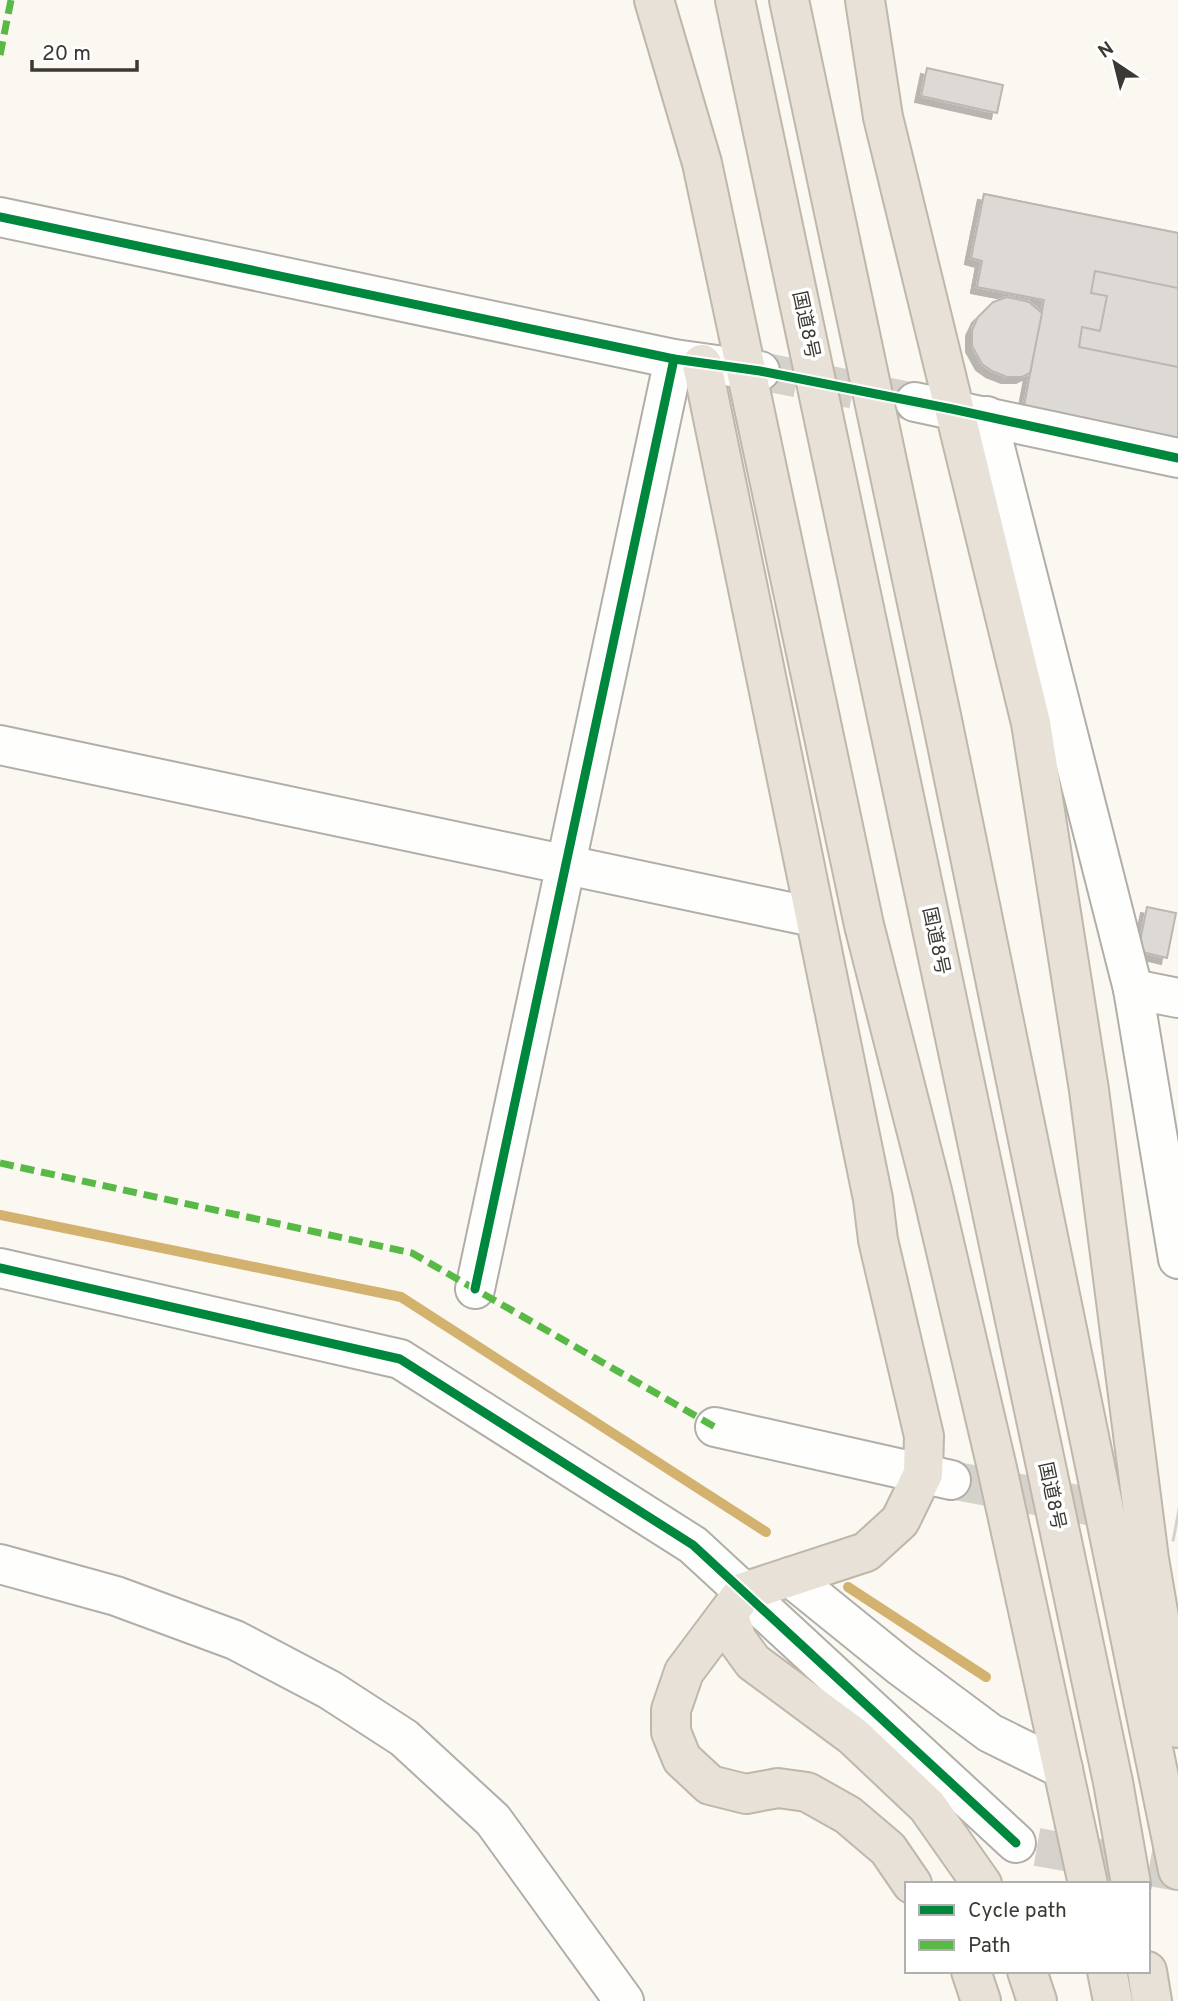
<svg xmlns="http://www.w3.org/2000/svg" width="1178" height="2001" viewBox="0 0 1178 2001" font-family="Overpass,'Noto Sans JP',sans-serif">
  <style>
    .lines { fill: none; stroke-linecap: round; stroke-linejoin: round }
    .stream { stroke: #d3b270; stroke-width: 10 }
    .building { fill: #dddad6; stroke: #bbb8b3; stroke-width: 2; filter: url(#shadow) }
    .street-tunnel { stroke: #d5d1cb; stroke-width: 38; stroke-dasharray: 38 19; stroke-linecap: butt }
    .street-casing { stroke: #b1aeaa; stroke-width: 42 }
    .highway-casing { stroke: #beb7aa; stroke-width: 42 }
    .street { stroke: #fefefd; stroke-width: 38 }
    .highway { stroke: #e7e1d7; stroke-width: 38 }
    .quiet { stroke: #58b947; stroke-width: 7; stroke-dasharray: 14 7; stroke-linecap: butt }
    .cycleway-casing { stroke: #fff; stroke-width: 13 }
    .cycleway { stroke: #00873e; stroke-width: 9 }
    .labels { text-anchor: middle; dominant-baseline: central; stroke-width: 7; stroke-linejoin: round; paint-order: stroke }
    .street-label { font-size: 19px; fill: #3b3934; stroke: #fff }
  </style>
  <defs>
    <filter id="shadow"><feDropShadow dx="-6" dy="6" stdDeviation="0" flood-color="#0004"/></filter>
  </defs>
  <rect width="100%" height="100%" fill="#fbf7f1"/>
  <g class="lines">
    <g class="stream">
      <polyline points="0,1215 401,1297 766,1532"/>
      <polyline points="848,1587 986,1677"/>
    </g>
  </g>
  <g class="building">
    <polygon points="927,68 1003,85 997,113 921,96"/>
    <polygon points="984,194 1178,233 1178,288 1095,271 1091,293 1107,296 1100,331 1082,327 1079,347 1178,367 1178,438 1024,406 1044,300 977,287 982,261 971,258"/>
    <polygon points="984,194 1178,233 1178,438 1024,406 1044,300 977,287 982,261 971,258"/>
    <polygon points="1095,271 1178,288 1178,367 1079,347 1082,327 1100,331 1107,296 1091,293"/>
    <polygon points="1007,297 1029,302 1042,313 1030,373 1022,377 1007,377 992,371 982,364 972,346 972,330 978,317 993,302"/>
    <polygon points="1147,907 1176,913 1167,958 1138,951"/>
  </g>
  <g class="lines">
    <g class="street-tunnel">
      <polyline points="760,371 915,402"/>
      <polyline points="951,1480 1178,1523"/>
      <polyline points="1037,1847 1178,1872"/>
    </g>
    <g class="street-casing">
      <g id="street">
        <polyline points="0,217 674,359 760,371"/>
        <polyline points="915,402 1178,458"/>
        <polyline points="987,416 1133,989"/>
        <polyline points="0,745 813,917"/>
        <polyline points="1178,998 1133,989 1178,1259"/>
        <polyline points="0,1268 400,1359 693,1545 1016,1843"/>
        <polyline points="475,1289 674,359"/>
        <polyline points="715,1427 951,1480"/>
        <polyline points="0,1564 116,1596 235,1640 330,1690 404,1738 493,1820 624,2001"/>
        <polyline points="790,1577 900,1666 990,1733 1063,1769"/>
      </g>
    </g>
    <g class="highway-casing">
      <g id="highway">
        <polyline points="654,0 702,163 864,925 932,1191 997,1468 1088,1884"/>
        <polyline points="735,0 1113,1782 1131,1884"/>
        <polyline points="789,0 942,720 1178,1870"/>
        <polyline points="865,0 883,117 1031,723 1089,1090 1149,1559 1178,1728"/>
        <polyline points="702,364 873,1199 878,1240 924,1436 923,1474 900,1521 866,1552 744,1592 684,1672 671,1710 671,1732 682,1759 710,1785 746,1794 778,1788 807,1792 848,1815 888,1849 912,1884"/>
        <polyline points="728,1614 737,1640 753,1662 853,1736 927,1806 982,1884"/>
        <polyline points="971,1971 981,2001"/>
        <polyline points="1027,1971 1037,2001"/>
        <polyline points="1107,1971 1113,2001"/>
        <polyline points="1147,1971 1152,2001"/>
      </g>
    </g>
    <use href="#street" class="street"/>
    <use href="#highway" class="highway"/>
    <g class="quiet">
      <polyline points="0,55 11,0"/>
      <polyline points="0,1163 412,1253 715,1427"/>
    </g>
    <g class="cycleway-casing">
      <g id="cycleway">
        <polyline points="0,217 674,359 760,371 952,409 1178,458"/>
        <polyline points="0,1268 400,1359 693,1545 1016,1843"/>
        <polyline points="475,1289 674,359"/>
      </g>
    </g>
    <use href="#cycleway" class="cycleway"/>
  </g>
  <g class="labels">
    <g class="street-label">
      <text transform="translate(805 325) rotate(78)">国道8号</text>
      <text transform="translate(935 941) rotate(78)">国道8号</text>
      <text transform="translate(1051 1496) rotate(78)">国道8号</text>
    </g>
  </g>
  <rect x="905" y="1882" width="245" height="91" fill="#ffffff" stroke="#b1b0ae" stroke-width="2"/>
  <rect x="919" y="1905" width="35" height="10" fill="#00873e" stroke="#b1b0ae" stroke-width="2"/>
  <text x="968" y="1917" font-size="21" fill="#3b3934">Cycle path</text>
  <rect x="919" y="1940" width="35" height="10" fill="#58b947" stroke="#b1b0ae" stroke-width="2"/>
  <text x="968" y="1952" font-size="21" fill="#3b3934">Path</text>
  <g transform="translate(1115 63) rotate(325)" stroke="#ffffff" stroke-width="5" paint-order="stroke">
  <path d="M0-5L12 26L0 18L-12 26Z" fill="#3b3934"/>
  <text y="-10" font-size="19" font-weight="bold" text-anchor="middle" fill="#3b3934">N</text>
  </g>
  <path d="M32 60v10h105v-10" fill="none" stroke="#3b3934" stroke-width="3.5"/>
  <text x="42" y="60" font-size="21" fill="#3b3934" stroke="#ffffff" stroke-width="5" paint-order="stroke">20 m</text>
</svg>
